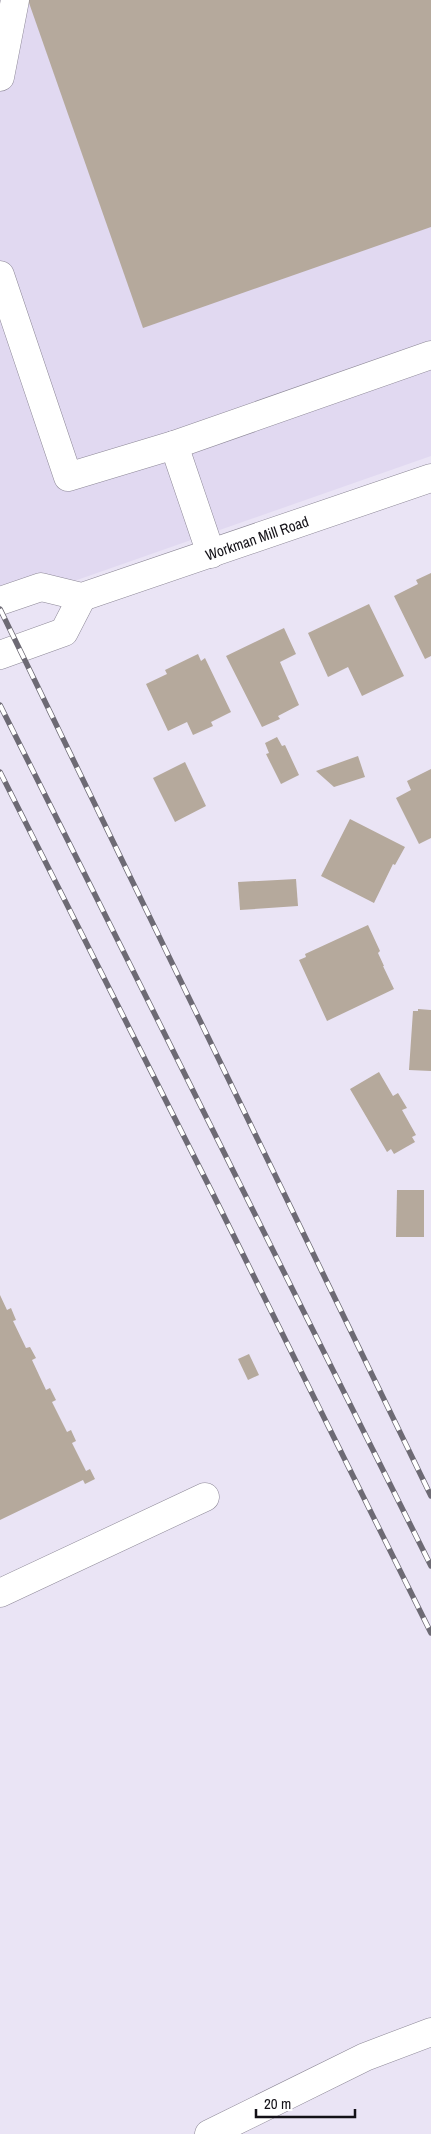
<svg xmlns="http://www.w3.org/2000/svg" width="431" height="2134" viewBox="0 0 431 2134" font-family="'Archivo Narrow',sans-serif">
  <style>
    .built { fill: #e1d9f1 }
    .building { fill: #b5a99c }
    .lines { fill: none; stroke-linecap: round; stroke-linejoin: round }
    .minor-casing { stroke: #8d8897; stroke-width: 29 }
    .minor { stroke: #fff; stroke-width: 28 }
    .rail-casing { stroke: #6d6a74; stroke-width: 5.5 }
    .rail { stroke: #fff; stroke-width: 4; stroke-dasharray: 11; stroke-linecap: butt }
    .labels { text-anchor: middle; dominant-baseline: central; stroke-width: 4; stroke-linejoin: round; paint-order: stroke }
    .street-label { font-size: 15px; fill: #131117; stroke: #fff }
  </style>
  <rect width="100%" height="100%" fill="#eae4f5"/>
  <polygon class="built" points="0,0 431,0 431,456 0,607"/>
  <g class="building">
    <polygon points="28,0 431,0 431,227 143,328"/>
    <polygon points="431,573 431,656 425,659 394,596 418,584 416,580"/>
    <polygon points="369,604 404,676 362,696 348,667 328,677 308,633"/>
    <polygon points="284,628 296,654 280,662 299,705 278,716 280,719 262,727 226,656"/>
    <polygon points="198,654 201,661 205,658 231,712 211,722 213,726 193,735 187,722 168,731 146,684 167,674 165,670"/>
    <polygon points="277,737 282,746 285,745 299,775 281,784 266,754 269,753 265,743"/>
    <polygon points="358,756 365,777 334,787 316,771"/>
    <polygon points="185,762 206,806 175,822 153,778"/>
    <polygon points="431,769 431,838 419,844 396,798 411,790 407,781"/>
    <polygon points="350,819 405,847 395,865 393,864 374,903 321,876"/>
    <polygon points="296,879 298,906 240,910 238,882"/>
    <polygon points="368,925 380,951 378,953 384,966 383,966 394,989 327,1021 299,960 306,957 305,954"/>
    <polygon points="418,1009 431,1010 431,1071 409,1070 413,1011 418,1011"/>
    <polygon points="379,1072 393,1096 398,1093 407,1108 402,1110 416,1135 412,1137 415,1142 394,1154 391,1149 387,1152 350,1089"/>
    <polygon points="397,1190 424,1190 424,1237 396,1237"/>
    <polygon points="0,1295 7,1310 11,1308 16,1320 13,1321 26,1348 30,1347 36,1358 32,1360 46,1390 50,1388 56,1400 52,1402 67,1432 71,1430 76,1441 72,1443 86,1471 90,1469 95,1479 85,1484 83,1480 0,1520"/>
    <polygon points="249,1354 259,1375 248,1380 238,1359"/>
  </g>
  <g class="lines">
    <g class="minor-casing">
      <g id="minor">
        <polyline points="0,77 15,0"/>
        <polyline points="0,275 68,477 174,445 211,554"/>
        <polyline points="174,445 431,355"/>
        <polyline points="0,601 41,587 82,597 431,478"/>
        <polyline points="0,655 64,632 82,597"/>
        <polyline points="0,1593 205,1497"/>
        <polyline points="209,2134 365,2057 431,2032"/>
      </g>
    </g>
    <use href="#minor" class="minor"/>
    <g class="rail-casing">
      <g id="rail">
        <polyline points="0,609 431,1496"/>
        <polyline points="0,705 431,1566"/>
        <polyline points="0,772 213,1194 431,1633"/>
      </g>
    </g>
    <use href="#rail" class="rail"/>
  </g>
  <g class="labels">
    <g class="street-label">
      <text transform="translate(257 538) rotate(-19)">Workman Mill Road</text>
    </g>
  </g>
  <path d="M256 2109v8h99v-8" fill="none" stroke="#131117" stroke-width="2.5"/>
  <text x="264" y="2109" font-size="15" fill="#131117" stroke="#ffffff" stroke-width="4" paint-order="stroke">20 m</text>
</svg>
